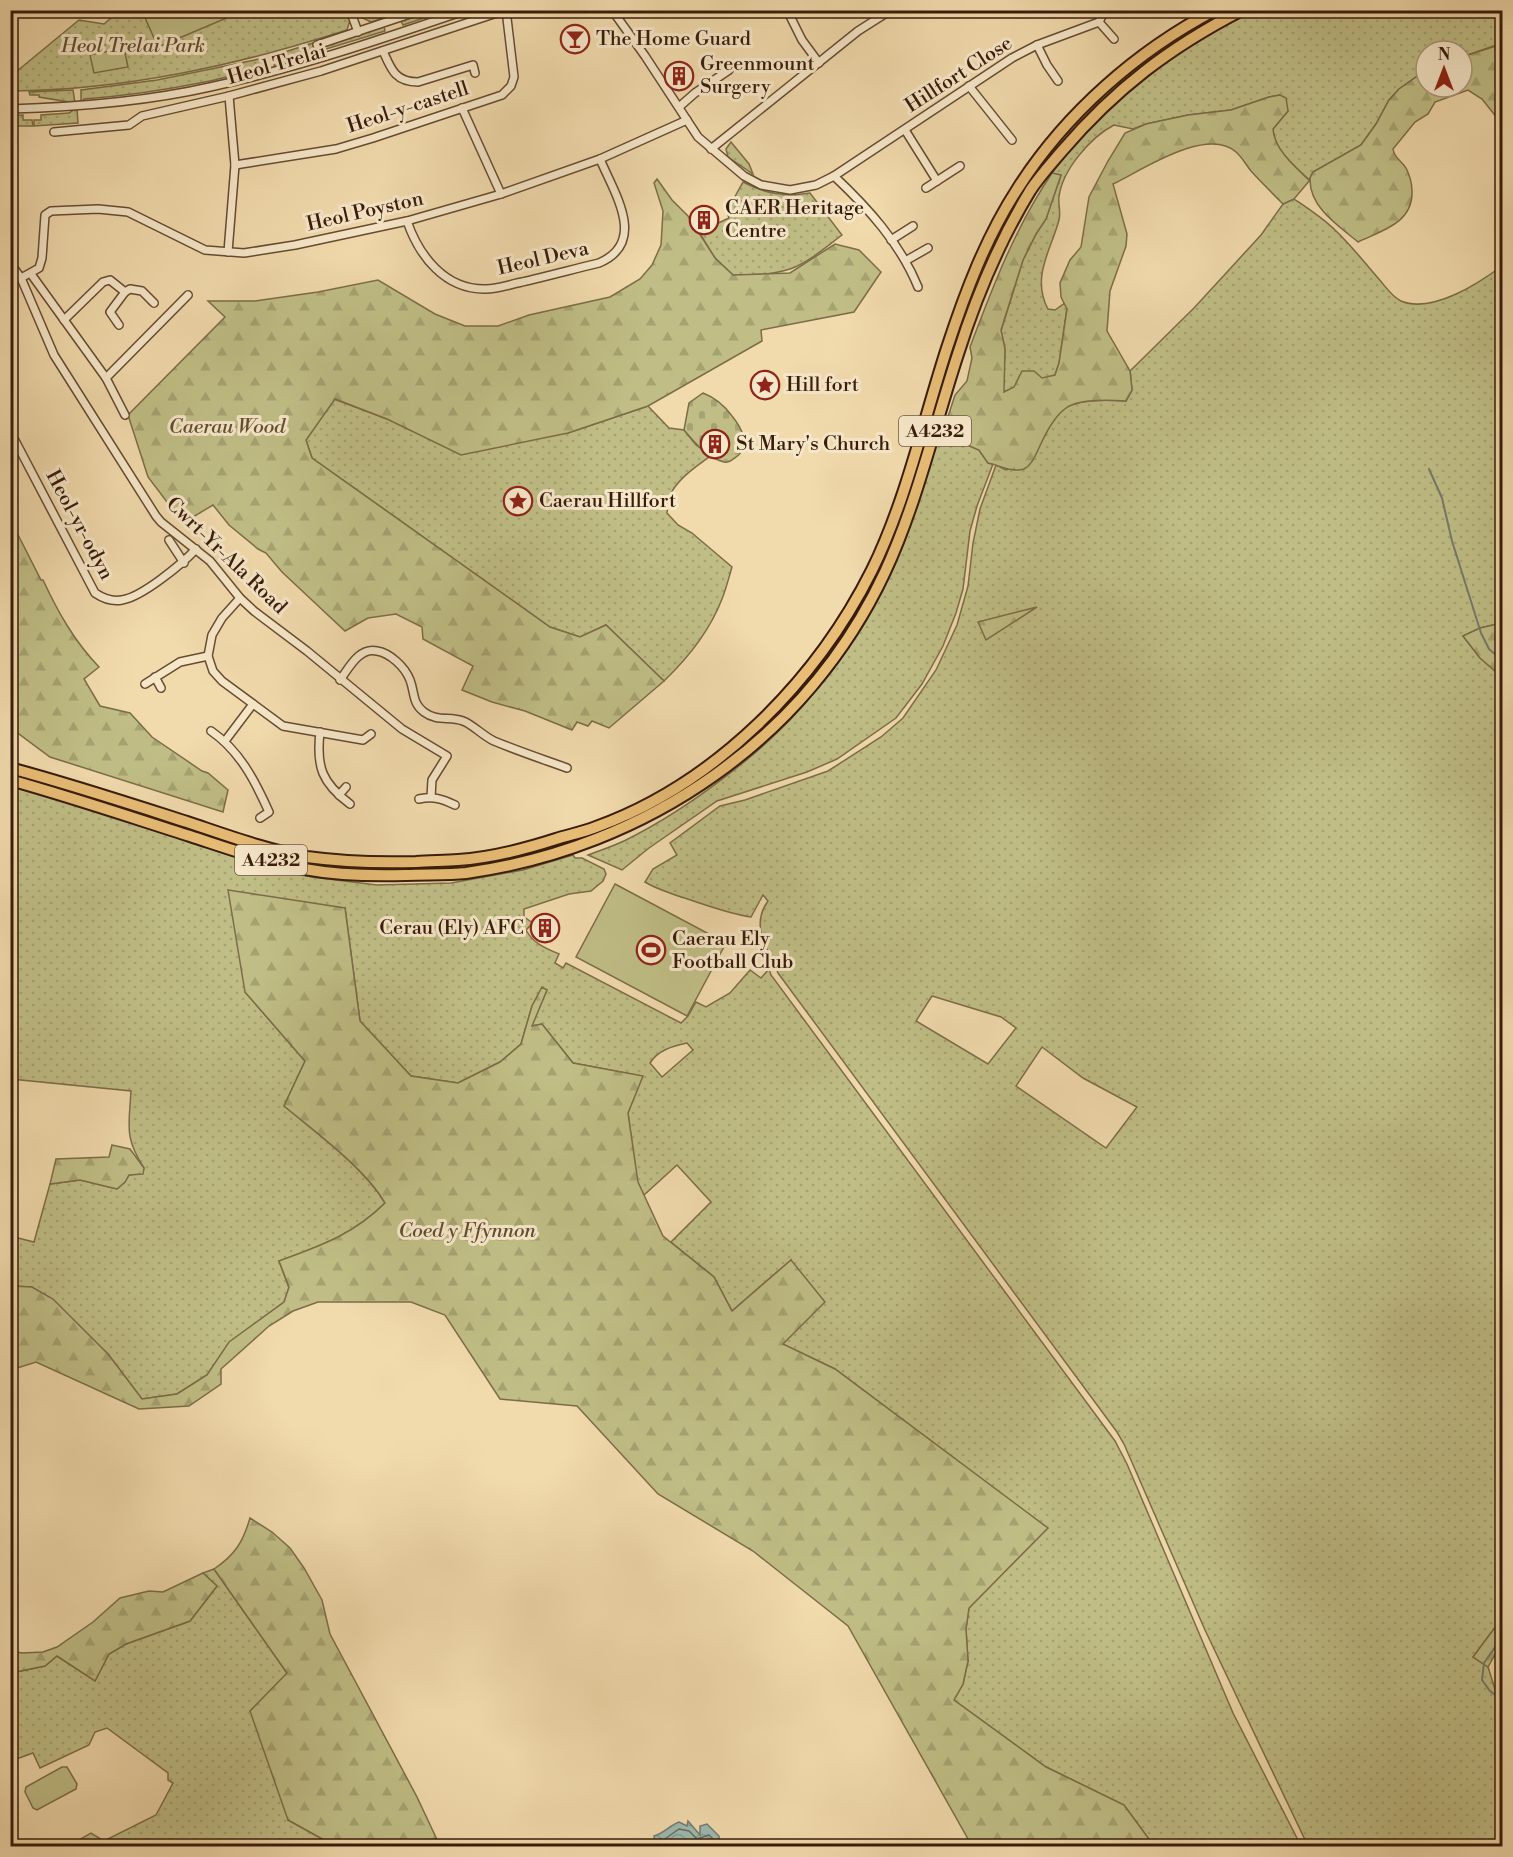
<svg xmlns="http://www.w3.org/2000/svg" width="1513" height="1857" viewBox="0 0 1513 1857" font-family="'Libre Bodoni',serif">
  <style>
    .grass { fill: url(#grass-dots); stroke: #7c6d48; stroke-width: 1.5; fill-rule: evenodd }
    .forest { fill: url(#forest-firs); stroke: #7c6d48; stroke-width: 1.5 }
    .cemetery { fill: url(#cemetery-stones); stroke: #7c6d48; stroke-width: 1.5 }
    .pitch { fill: #c0be86; stroke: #7c6d48; stroke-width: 1.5 }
    .water { fill: url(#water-waves); stroke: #747b6e; stroke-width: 1.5 }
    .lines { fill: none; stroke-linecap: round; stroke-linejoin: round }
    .shore { stroke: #6a6b5e; stroke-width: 1.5 }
    .stream { stroke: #747b6e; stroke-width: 2 }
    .minor-casing { stroke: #664c32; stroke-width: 10 }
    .primary-casing { stroke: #381c0a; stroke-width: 14 }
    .minor { stroke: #f6e7c9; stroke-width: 7 }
    .primary { stroke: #e8bd76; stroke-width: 10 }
    .labels { text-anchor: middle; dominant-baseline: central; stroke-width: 6; stroke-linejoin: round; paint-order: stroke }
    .shield { fill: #f6e7c9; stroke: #715943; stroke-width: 1.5 }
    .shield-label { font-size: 18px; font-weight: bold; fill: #381c0a }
    .poi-label { font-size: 20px; fill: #381c0a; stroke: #f6e7c9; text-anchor: start }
    .park-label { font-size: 20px; font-style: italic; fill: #614d2f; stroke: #f6e7c9 }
    .street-label { font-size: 20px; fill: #381c0a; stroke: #f6e7c9 }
  </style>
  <defs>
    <pattern id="grass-dots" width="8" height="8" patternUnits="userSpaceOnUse" patternTransform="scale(1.5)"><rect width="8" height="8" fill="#c0be86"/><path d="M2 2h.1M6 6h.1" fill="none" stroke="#a6a372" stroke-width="1.8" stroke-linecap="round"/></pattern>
    <pattern id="forest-firs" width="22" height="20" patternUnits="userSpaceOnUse" patternTransform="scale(1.5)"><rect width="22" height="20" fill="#c0be86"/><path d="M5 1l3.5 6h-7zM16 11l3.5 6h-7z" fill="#a6a372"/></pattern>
    <pattern id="cemetery-stones" width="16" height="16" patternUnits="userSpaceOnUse" patternTransform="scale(1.5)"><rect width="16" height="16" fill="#c0be86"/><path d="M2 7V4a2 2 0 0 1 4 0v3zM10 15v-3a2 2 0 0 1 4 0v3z" fill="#a6a372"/></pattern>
    <pattern id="water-waves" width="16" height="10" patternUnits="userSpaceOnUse" patternTransform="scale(1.5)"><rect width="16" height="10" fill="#9cbab1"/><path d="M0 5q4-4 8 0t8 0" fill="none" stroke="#879f97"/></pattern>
  </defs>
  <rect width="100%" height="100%" fill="#f1daac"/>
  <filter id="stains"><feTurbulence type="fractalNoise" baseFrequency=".00333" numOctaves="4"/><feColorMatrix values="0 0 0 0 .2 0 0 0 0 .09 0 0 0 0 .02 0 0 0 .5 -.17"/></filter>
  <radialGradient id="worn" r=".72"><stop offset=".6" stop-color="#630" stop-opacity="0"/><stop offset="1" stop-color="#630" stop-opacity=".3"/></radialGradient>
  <g class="grass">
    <path d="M346 10 350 20 347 30C238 65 126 90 11 91V76L79 20 104 24 119 11Z"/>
    <polygon points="356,11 378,11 381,19 371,22 358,16"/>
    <polygon points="430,11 433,11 433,15 403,25 401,21"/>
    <path d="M1255 11H1502V43L1462 57V51H1426V70L1399 89 1389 100 1376 124 1361 145 1313 172 1309 180C1295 166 1274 150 1273 129L1288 111 1280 95 1269 97 1231 110 1188 115 1146 124 1133 129 1114 125C1091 137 1062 170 1059 197 1058 204 1061 212 1059 220 1051 250 1031 277 1048 309L1055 310 1065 303 1067 308 1059 363 1055 375 1003 392 1005 349 1001 331 1023 260 1036 234 1046 219 1061 175 1052 173 1091 124 1135 84 1203 36Z"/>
    <polygon points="384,26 385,31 277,64 275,69 272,56 313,43 315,49"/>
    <path d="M264 58 269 70C247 70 226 78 205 82 165 90 125 96 84 99L81 103V90L157 80Z"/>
    <polygon points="73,90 75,103 39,97 39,95 30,95 29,92"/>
    <polygon points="75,109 77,109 78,123 34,126 34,120 41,120 41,115 69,113"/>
    <polygon points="23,115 23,120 32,120 33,126 11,126 11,116"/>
    <polygon points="731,142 749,164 753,174 728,157 726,149"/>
    <path d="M743 182C766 194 785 197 810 193L842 235C826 247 809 262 790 269 772 275 752 275 733 275L715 258 699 232 729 218 725 206 733 200Z"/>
    <path d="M1294 199C1309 209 1323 218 1335 230 1351 245 1364 262 1378 278 1386 287 1391 296 1401 301 1432 314 1479 283 1502 266V623L1480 628 1463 636 1480 658 1502 677V1618L1473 1657 1488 1667 1502 1711V1846H1308L1205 1630 1124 1444 1117 1432 778 973C767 949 750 925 768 901L763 895 751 917C726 913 704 904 681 897 668 892 656 889 645 882L653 869 677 855 670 843 720 806 745 800 828 771 881 737 903 718 936 670 957 625 968 586 973 543 980 509 996 465 1006 470 1032 461C1039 447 1054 412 1069 406 1085 399 1108 400 1126 401L1132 390 1130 371 1194 308 1261 235 1283 204ZM932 996 1001 1017 1016 1028 988 1064 916 1021ZM1042 1047 1083 1078 1137 1107 1106 1148 1016 1086Z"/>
    <path d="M334 399 387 419 568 433 648 406 669 428 684 430 696 445 712 455C697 466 675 480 669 498 667 502 668 508 667 513L678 525 692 533 732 567C729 577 726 589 722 599 710 630 688 658 664 681L606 625 580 637 550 627 312 458 306 440Z"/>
    <path d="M939 431 949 437 979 450 988 463 993 464 977 506 970 531 963 589 956 613 943 646 922 684 896 718 837 759 807 772 717 801 649 848 622 870 588 855C601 850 614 846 626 840 688 809 769 749 812 695 842 659 867 619 889 577 912 531 924 480 939 431Z"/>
    <path d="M11 786 46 795 257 864 312 877 377 885 451 883 523 870 573 855 575 858H582L604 869 606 874 603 881 591 891 569 894 524 909V917L533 923 526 930C534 944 545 948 559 954L555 963 563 968 566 963 681 1023 688 1016 696 1002 706 1007 730 993 750 970 761 978 769 969 771 975 1115 1441 1127 1464 1233 1713 1301 1846H1154L1124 1805 1046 1767 954 1700 963 1684 968 1661 966 1629 969 1608 1047 1528 835 1369 782 1344 791 1260 732 1311 714 1277 671 1242 711 1202 677 1165 644 1195 637 1182 628 1113 642 1076 573 1063 542 1024 531 1026 547 990 542 988 532 1006 521 1044 500 1062 458 1083 411 1076 360 1021 345 908 245 992 305 1061 284 1106C317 1133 363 1167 385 1203 352 1235 322 1245 279 1261L289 1288 284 1302 230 1342 207 1375 177 1394 142 1399 108 1354 32 1287 11 1286 10 1236 34 1242 50 1184 80 1180 117 1189 125 1182 129 1175 142 1173 144 1168C124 1137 129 1126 131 1091L11 1079ZM687 1043 693 1050 662 1077 650 1063C658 1050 673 1046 687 1043Z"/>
    <polygon points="214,1569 287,1673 288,1820 335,1846 68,1846 91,1833 104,1841 156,1815 173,1783 168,1780 168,1773 107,1728 95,1732 89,1745 40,1768 33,1753 11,1761 11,1673 45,1666 57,1656 95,1681 109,1654 126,1644 190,1621 217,1586 203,1573"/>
  </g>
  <g class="forest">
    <path d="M1502 44V124L1482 99 1468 90 1435 102 1428 114 1415 122 1393 149C1394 158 1402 161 1406 168 1409 174 1412 184 1412 191 1413 223 1383 230 1358 242 1339 226 1310 208 1310 180L1294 199 1283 204C1272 193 1261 182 1251 171 1246 165 1242 157 1236 152 1206 126 1141 171 1113 184L1127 234 1126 246 1110 291 1107 331 1130 371 1132 390 1126 401C1111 400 1078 399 1066 408 1053 417 1044 437 1038 450 1035 457 1031 466 1024 469 1012 473 999 465 988 463L979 450 949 437 943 432 955 395 967 381 972 358 970 347C993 286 1015 228 1052 173L1061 175 1046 219 1036 234 1023 260 1001 330 1005 349 1004 392 1014 387 1022 371H1034L1042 378 1055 375 1059 363 1067 309 1061 297 1060 283 1070 260 1081 247 1089 197 1108 161 1125 133 1146 124 1188 115 1231 110 1269 97 1280 95 1286 98 1288 111 1273 129C1274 149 1295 167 1309 180L1313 172 1361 145 1376 124 1389 100 1399 89 1426 70V87H1462V57Z"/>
    <polygon points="657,179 672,200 688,216 715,258 733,275 790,273 835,244 859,250 881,272 854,312 761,330 762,341 648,406 568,433 461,455 387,419 335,399 306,440 312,458 550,627 580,637 606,625 664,681 609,728 592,721 588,726 577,722 572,730 525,711 492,702 462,690 473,666 423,639 422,627 396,614 368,618 345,631 282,572 266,553 258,549 229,525 213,505 183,523 148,477 128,415 225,317 208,301 255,301 318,292 378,280 435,314 465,326 498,326 529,315 610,297 640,279 652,265 661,245 663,211 654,183"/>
    <path d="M11 521 41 580H43C58 612 74 641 99 667L84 679 100 706 130 713 152 737 202 771 208 773 228 790 223 812 50 757 11 728Z"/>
    <polygon points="1037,607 986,640 978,622"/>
    <polygon points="1502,623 1502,677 1480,658 1463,636 1480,628"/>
    <path d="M228 890 345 908 360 1021 411 1076 458 1083 500 1062 521 1044 532 1006 542 987 547 990 532 1026 542 1024 573 1063 643 1076 628 1113 638 1182 663 1236 714 1277 732 1311 791 1260 825 1302 783 1344 835 1369 1048 1528 969 1608 966 1629 968 1661 963 1684 954 1700 1046 1767 1124 1805 1154 1846H972L848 1626 753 1551 658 1494 577 1406 500 1399 445 1315 411 1302H318L293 1311 269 1326 221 1369V1384L189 1406 139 1409 36 1362 11 1370V1286L32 1287 53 1299 108 1354 142 1399 177 1394 207 1375 229 1342 284 1302 289 1287 279 1261C320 1246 353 1235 385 1203 366 1169 314 1131 284 1106L305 1061 245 992Z"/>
    <polygon points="112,1145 130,1149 144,1168 143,1174 129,1175 125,1182 117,1189 80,1180 50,1184 56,1159 109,1157"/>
    <path d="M250 1518 272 1532 290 1548 304 1568 322 1600 330 1634 417 1797 440 1846H335L288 1820 250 1711 287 1673 214 1569C235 1555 243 1542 250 1518Z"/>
    <polygon points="203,1573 217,1586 190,1621 126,1644 109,1654 95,1681 57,1656 45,1666 11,1673 11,1651 22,1653 43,1652 57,1647 93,1622 120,1598 149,1591 163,1592"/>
    <polygon points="1502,1618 1502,1642 1488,1667 1473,1657"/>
  </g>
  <path class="cemetery" d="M703 393C716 398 724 405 732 416 741 427 752 446 736 457 732 460 729 463 724 462 707 458 694 442 684 430L689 403Z"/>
  <g class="pitch">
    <polygon points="142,11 243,11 158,47"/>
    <polygon points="124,48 128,67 94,73 90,55"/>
    <polygon points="615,884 726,943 687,1016 576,957"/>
    <polygon points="62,1767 67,1767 77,1784 76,1789 37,1810 33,1808 25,1792 26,1787"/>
  </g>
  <path class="water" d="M688 1821 700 1835V1826L707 1824 719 1836 720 1846H655L654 1836C664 1833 669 1826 679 1822L687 1826Z"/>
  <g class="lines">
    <polyline class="shore" points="661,1846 662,1841 679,1829 689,1831 697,1839 709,1835 713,1839 714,1846"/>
    <g class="stream">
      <polyline points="1429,469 1442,498 1452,541 1481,633 1489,649 1502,660"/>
      <polyline points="1502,1637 1484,1663 1482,1680 1490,1691 1502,1700"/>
    </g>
    <g class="minor-casing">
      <g id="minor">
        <polyline points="350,10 358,32"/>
        <path d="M612 10 645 56 698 137 744 176 761 185 790 190 816 185 834 176C868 208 900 243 918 287"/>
        <polyline points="787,10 802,40 819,63"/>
        <polyline points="10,13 14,10"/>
        <polyline points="1099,22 1114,39"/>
        <polyline points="317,45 422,10"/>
        <polyline points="1037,45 1047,65 1058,81"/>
        <path d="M383 51C391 69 395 82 418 82L473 65 475 73"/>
        <polyline points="969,86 1012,140"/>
        <polyline points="679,107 695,93 729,70 725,64"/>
        <polyline points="462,108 501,194"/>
        <path d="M10 109C77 107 144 102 210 87 297 68 382 39 467 10"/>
        <polyline points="905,130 937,181"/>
        <polyline points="54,132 129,125 142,116 229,96 321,71 506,10"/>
        <polyline points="711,149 858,31 891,10"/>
        <polyline points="235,165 336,149 373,138 502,95 511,86 514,77 506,10"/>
        <polyline points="834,176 1012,58 1037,45 1099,22 1105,10"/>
        <polyline points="926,188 960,166"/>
        <path d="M407 221C419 256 445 290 486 289 498 289 511 284 522 282 548 276 574 269 599 263 648 242 614 193 600 159"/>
        <polyline points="891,240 913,226"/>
        <polyline points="228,252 235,165 229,96"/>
        <polyline points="907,260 928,248"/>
        <polyline points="10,263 21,278 54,355 156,516 161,522 210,561 240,598 254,611 307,651 402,729 447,756 432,780 431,797"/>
        <polyline points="31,274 106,378 125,415"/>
        <polyline points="21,278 39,268 42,258 45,215 51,211 98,209 128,212 205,250 244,253 295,245 407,221 501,194 600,159 687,120"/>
        <polyline points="125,292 130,289 142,291 154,303"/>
        <polyline points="64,320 103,282 110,280 125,292 110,312 119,325"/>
        <polyline points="106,378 188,295"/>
        <path d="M10 431 95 593C104 599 112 602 122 600 142 597 182 564 196 549"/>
        <polyline points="169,540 184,563"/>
        <polyline points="240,598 222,618 212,635 208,656 213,671 222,681 283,726 363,740 371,734"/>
        <polyline points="155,677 161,688"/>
        <path d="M340 680C349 668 359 647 377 651 390 653 405 667 410 680 415 693 412 703 424 712 437 722 450 716 463 721 472 724 483 736 494 741 518 751 542 759 567 768"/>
        <polyline points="145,684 180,662 208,656"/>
        <path d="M211 731C240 751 255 781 269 812L260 818"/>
        <path d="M320 732C316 767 322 783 350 804"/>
        <polyline points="225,741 253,704"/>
        <polyline points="339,795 346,787"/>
        <path d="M419 799C434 796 442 799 455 805"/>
      </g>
    </g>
    <g class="primary-casing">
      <g id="primary">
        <path d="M10 768C70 784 128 803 187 822 226 835 266 850 307 857 343 862 380 863 416 862 430 861 444 861 458 860 490 858 525 849 556 839 569 835 583 832 596 827 715 784 816 682 872 570 906 501 923 422 947 348 965 293 986 237 1018 188 1066 113 1137 51 1215 10"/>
        <path d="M10 780C71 797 130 817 190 836 227 848 266 862 304 869 337 875 373 876 406 875 426 874 447 875 466 873 646 848 807 739 885 572 917 503 934 427 958 354 976 297 999 242 1030 191 1039 177 1051 164 1062 151 1116 88 1169 48 1242 10"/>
      </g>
    </g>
    <use href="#minor" class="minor"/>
    <use href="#primary" class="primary"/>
  </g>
  <defs>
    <g id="bar-ring" transform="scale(1.5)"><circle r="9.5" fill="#f6e7c9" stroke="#8f2418" stroke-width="1.5"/><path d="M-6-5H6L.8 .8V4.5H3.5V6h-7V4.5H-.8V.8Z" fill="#8f2418"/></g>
    <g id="building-ring" transform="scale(1.5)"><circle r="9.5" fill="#f6e7c9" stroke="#8f2418" stroke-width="1.5"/><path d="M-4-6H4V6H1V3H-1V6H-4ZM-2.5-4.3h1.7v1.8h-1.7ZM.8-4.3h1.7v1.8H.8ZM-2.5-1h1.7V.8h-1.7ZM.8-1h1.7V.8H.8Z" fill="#8f2418"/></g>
    <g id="sight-ring" transform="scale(1.5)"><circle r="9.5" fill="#f6e7c9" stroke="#8f2418" stroke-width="1.5"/><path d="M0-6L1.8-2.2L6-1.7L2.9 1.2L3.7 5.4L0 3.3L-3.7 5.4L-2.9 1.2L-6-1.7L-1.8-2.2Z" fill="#8f2418"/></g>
    <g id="stadium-ring" transform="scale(1.5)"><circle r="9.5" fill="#f6e7c9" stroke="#8f2418" stroke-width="1.5"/><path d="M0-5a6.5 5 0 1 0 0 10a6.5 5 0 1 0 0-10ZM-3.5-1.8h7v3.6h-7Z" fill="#8f2418"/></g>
  </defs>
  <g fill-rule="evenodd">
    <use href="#bar-ring" x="575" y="39"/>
    <use href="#building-ring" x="679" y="76"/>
    <use href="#building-ring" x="704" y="220"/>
    <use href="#sight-ring" x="765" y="385"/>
    <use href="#building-ring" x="715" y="444"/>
    <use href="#sight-ring" x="518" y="501"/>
    <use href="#building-ring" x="545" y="928"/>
    <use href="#stadium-ring" x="651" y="950"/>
  </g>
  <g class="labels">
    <g class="shield">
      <rect x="899" y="416" width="72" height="30" rx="4.5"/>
      <rect x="235" y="845" width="72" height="30" rx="4.5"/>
    </g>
    <g class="shield-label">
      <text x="935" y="431">A4232</text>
      <text x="271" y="860">A4232</text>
    </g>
    <g class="poi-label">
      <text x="596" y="39">The Home Guard</text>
      <text x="700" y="64">Greenmount<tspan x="700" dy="23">Surgery</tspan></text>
      <text x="725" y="208">CAER Heritage<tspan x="725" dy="23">Centre</tspan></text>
      <text x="786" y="385">Hill fort</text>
      <text x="736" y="444">St Mary's Church</text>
      <text x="539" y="501">Caerau Hillfort</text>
      <text x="524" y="928" text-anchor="end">Cerau (Ely) AFC</text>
      <text x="672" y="939">Caerau Ely<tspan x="672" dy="23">Football Club</tspan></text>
    </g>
    <g class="park-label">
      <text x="133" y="46">Heol Trelai Park</text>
      <text x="227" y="427">Caerau Wood</text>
      <text x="467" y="1231">Coed y Ffynnon</text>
    </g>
    <g class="street-label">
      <text transform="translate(277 65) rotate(-16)">Heol Trelai</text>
      <text transform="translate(959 75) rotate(-33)">Hillfort Close</text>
      <text transform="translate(408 108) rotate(-18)">Heol-y-castell</text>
      <text transform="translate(365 212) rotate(-13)">Heol Poyston</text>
      <text transform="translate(543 259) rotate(-13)">Heol Deva</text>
      <text transform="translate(79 525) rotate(62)">Heol-yr-odyn</text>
      <text transform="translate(226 556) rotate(44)">Cwrt-Yr-Ala Road</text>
    </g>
  </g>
  <rect width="1513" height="1857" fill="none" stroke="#f1daac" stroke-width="36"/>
  <rect x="12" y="12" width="1489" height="1833" fill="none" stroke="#381c0a" stroke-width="3"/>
  <rect x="18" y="18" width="1477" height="1821" fill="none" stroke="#381c0a" stroke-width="1.5"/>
  <g transform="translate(1444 69)"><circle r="28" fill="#f6e7c9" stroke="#aa967d" stroke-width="1.5"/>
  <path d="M0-4.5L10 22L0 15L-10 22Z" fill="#8f2418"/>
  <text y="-9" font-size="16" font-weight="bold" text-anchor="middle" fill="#381c0a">N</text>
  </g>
  <rect width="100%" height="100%" filter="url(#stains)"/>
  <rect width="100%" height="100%" fill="url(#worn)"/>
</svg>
